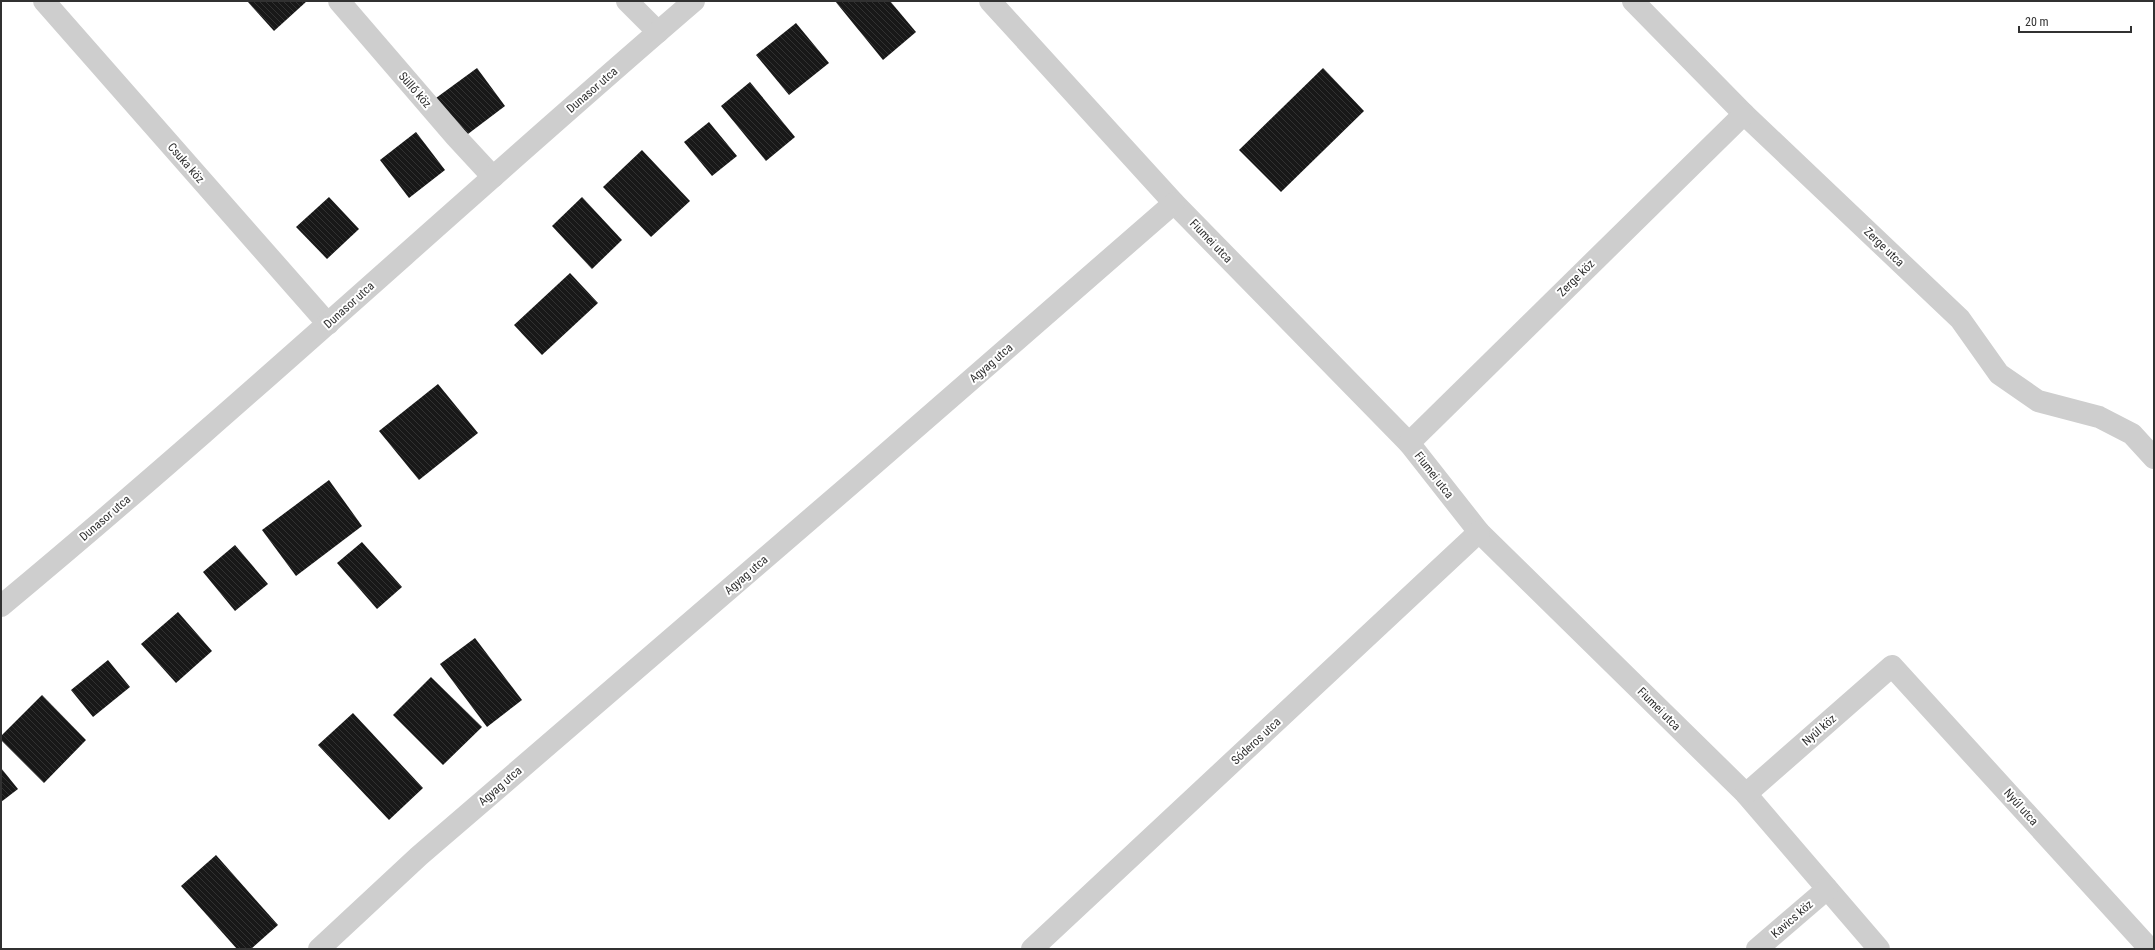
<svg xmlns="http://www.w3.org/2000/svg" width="2155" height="950" viewBox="0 0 2155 950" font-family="'Roboto Condensed',sans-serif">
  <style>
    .building { fill: url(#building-back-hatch) }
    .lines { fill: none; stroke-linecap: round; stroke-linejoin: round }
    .minor { stroke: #cecece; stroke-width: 22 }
    .labels { text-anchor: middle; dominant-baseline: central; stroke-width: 4; stroke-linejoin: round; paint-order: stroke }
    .street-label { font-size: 12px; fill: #313131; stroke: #fff }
  </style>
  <defs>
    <pattern id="building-back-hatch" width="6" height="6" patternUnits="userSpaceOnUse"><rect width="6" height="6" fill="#181818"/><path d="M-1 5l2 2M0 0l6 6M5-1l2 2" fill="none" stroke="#313131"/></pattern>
  </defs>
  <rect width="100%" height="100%" fill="#fff"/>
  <g class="building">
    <polygon points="247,1 307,1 274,31"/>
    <polygon points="835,1 890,1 916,32 883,60"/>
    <polygon points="796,23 829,63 789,95 756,55"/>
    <polygon points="477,68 505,106 464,137 436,98"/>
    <polygon points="1323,68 1364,111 1281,192 1239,150"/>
    <polygon points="750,82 795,137 766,161 721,106"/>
    <polygon points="709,122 737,156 712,176 684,142"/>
    <polygon points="416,132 445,170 409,198 380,160"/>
    <polygon points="642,150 690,201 651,237 603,187"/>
    <polygon points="329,197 359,229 327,259 296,227"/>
    <polygon points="582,197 622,240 592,269 552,226"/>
    <polygon points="570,273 598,303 542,355 514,325"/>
    <polygon points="438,384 478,433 419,480 379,431"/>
    <polygon points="329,480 362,526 296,576 262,530"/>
    <polygon points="362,542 402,587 377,609 337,563"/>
    <polygon points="235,545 268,584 235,611 203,572"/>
    <polygon points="178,612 212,651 176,683 141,644"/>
    <polygon points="475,638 522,700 487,727 440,664"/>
    <polygon points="108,660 130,687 93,717 71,690"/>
    <polygon points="431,677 482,727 443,765 393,715"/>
    <polygon points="42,695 86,740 44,783 1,740 1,736"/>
    <polygon points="353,713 423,788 389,820 318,745"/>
    <polygon points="1,768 18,789 1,802"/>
    <polygon points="216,855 278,925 251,949 237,949 181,886"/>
  </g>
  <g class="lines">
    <g class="minor">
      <polyline points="44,1 328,324"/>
      <polyline points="339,1 456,137 493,177"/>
      <polyline points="627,1 658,32"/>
      <polyline points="990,1 1174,203 1409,443 1479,532 1746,794 1879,949"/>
      <polyline points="1633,1 1744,114 1960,319 1999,374 2038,401 2099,417 2132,434 2154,458"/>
      <polyline points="1409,443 1744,114"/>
      <path d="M1 606C237 410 461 201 694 1"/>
      <polyline points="1746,794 1892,666 2150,949"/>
      <polyline points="319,949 419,856 865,472 1174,203"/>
      <polyline points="1032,949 1479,532"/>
      <polyline points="1757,949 1827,889"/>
    </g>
  </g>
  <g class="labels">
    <g class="street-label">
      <text transform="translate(415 90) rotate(49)">Süllő köz</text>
      <text transform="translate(592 90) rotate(-41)">Dunasor utca</text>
      <text transform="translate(186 163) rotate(49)">Csuka köz</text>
      <text transform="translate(1211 241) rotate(46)">Fiumei utca</text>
      <text transform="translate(1884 247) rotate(44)">Zerge utca</text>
      <text transform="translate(1576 278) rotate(-45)">Zerge köz</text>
      <text transform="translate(349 305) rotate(-42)">Dunasor utca</text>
      <text transform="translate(991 363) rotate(-41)">Agyag utca</text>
      <text transform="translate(1434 475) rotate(52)">Fiumei utca</text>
      <text transform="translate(105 518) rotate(-41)">Dunasor utca</text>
      <text transform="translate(746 575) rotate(-41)">Agyag utca</text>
      <text transform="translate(1659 709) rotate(45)">Fiumei utca</text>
      <text transform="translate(1819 730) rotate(-41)">Nyúl köz</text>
      <text transform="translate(1256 741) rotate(-43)">Sóderos utca</text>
      <text transform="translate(500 786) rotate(-41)">Agyag utca</text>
      <text transform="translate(2021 807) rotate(48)">Nyúl utca</text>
      <text transform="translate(1792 919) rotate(-41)">Kavics köz</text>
    </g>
  </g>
  <rect width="2155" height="950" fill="none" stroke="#313131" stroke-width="4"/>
  <path d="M2019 26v6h112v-6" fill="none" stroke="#313131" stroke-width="2"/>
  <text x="2025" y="26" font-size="12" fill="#313131" stroke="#ffffff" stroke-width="3" paint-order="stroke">20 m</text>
</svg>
